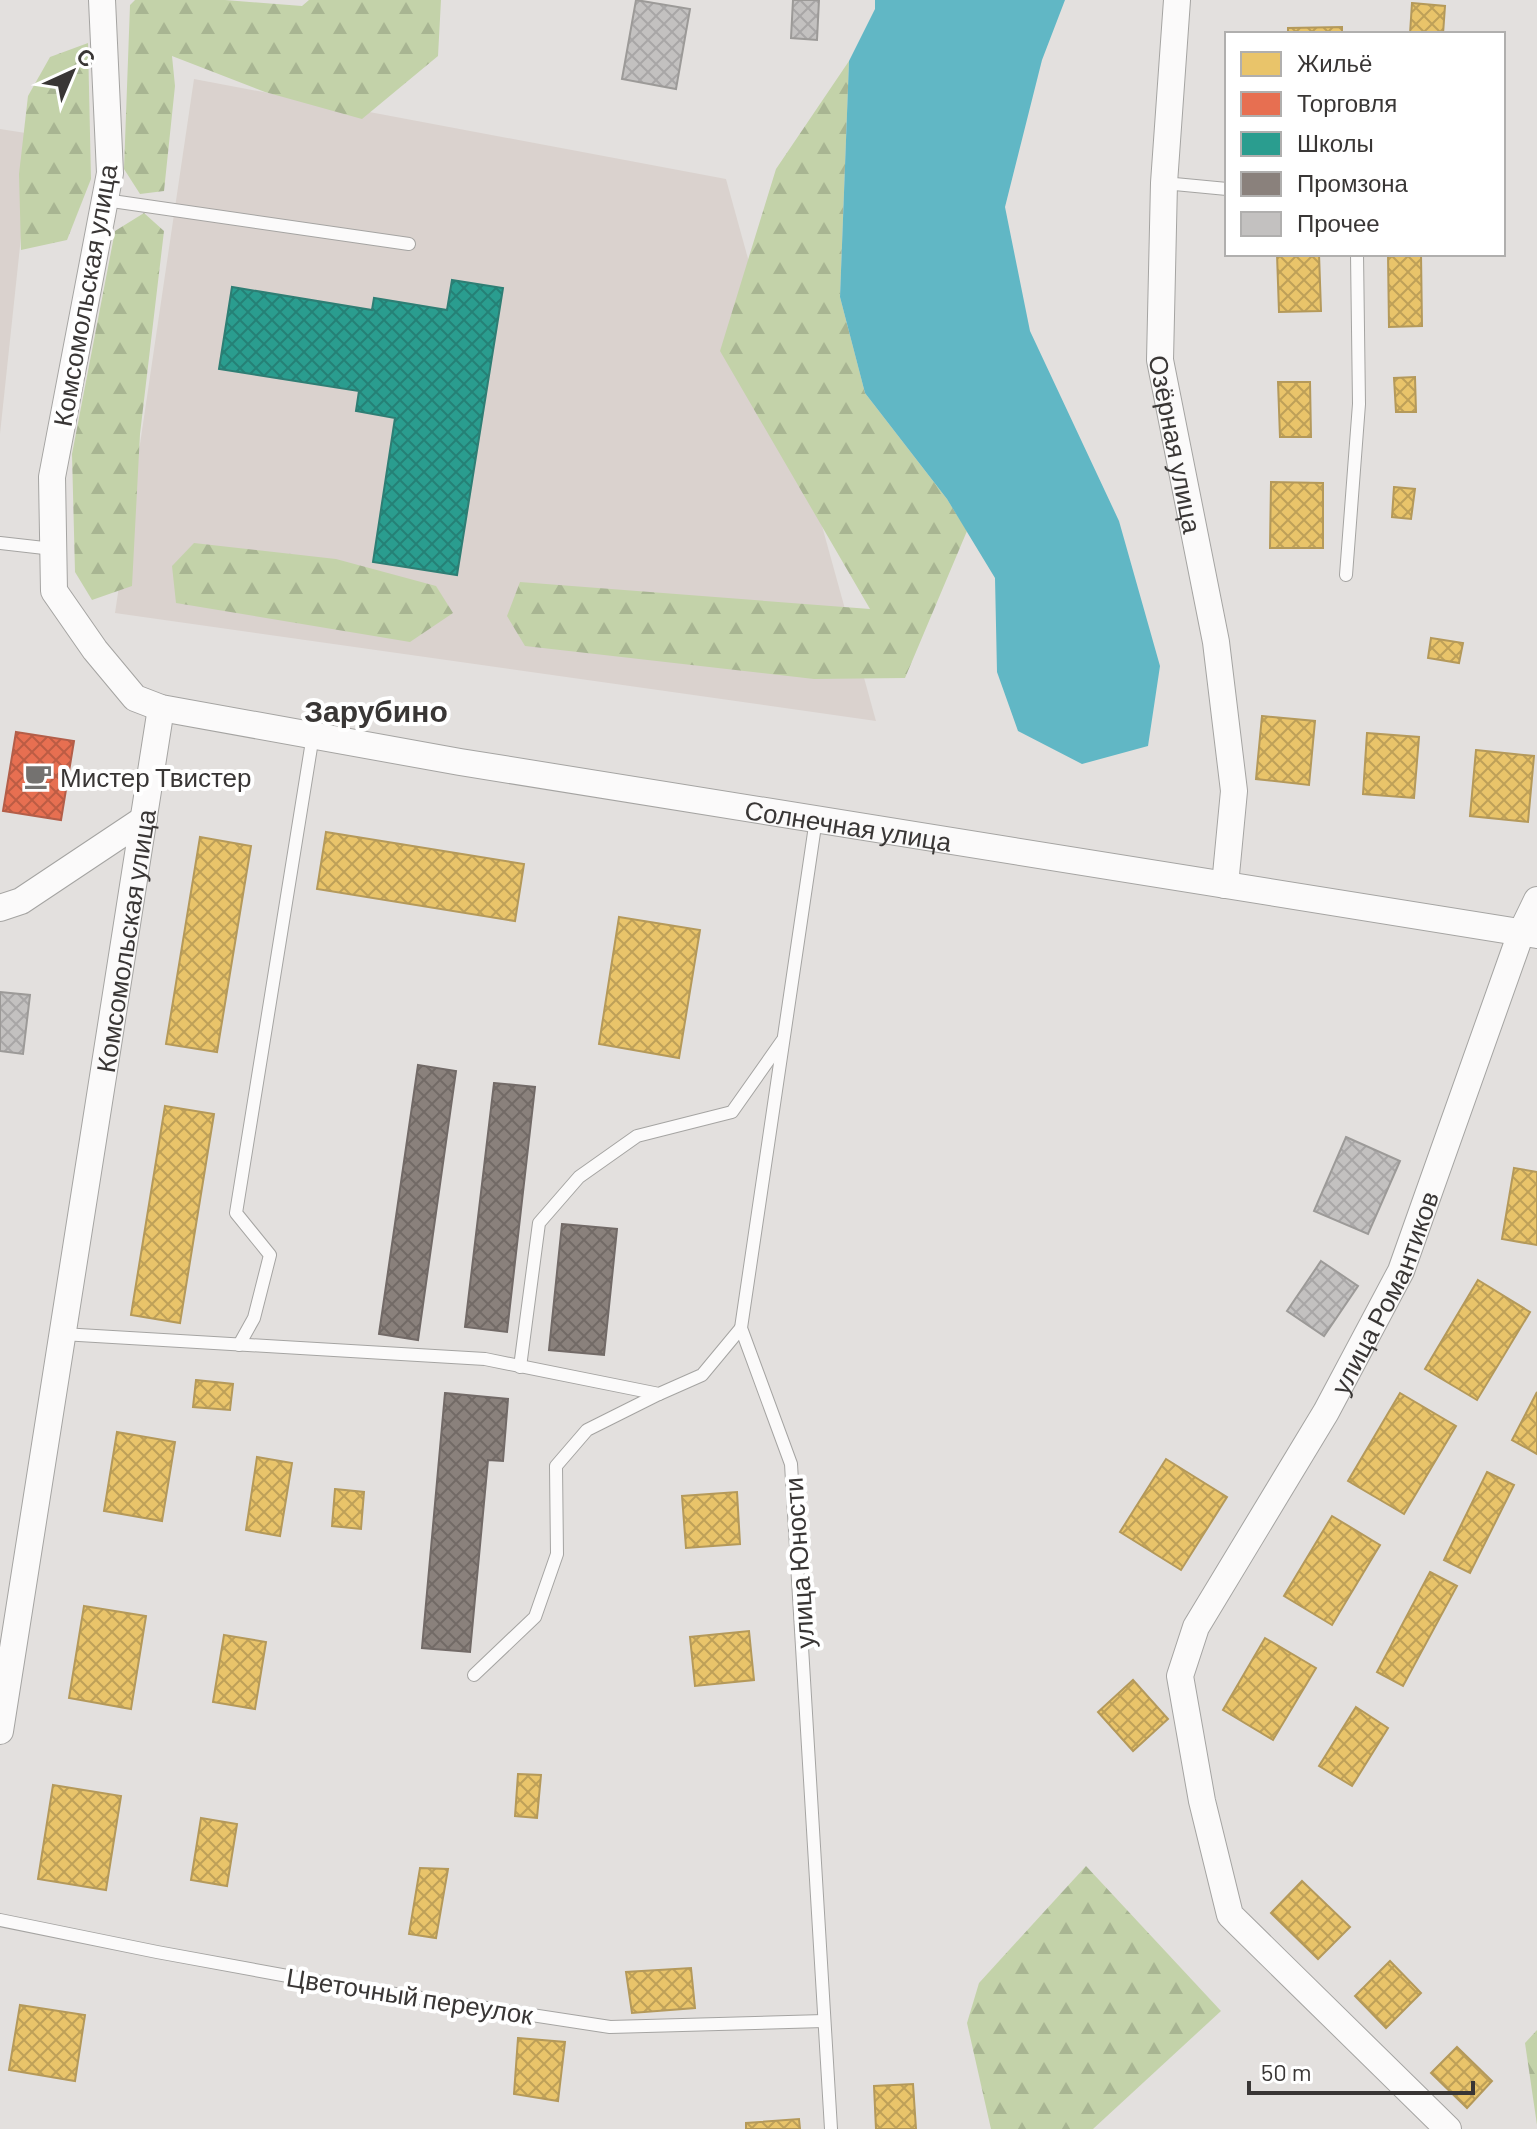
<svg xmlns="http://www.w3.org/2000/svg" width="1537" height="2129" viewBox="0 0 1537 2129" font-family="Barlow,sans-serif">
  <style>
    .built { fill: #dad2ce }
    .forest { fill: url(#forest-firs) }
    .water { fill: #61b7c5 }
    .homes { fill: url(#homes-cross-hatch); stroke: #b4995a; stroke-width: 2 }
    .shops { fill: url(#shops-cross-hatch); stroke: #b35e49; stroke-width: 2 }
    .schools { fill: url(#schools-cross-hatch); stroke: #2e7e74; stroke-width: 2 }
    .industry { fill: url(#industry-cross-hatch); stroke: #726a67; stroke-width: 2 }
    .building { fill: url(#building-cross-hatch); stroke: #9c9a98; stroke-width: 2 }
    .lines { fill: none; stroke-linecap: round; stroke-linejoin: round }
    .lane-casing { stroke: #a5a4a2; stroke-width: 14 }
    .street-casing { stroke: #a5a4a2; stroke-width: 28 }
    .lane { stroke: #fbfafa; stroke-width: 12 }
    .street { stroke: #fbfafa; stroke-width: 26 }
    .labels { text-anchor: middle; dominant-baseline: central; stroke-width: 8; stroke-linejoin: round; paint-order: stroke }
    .street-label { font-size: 26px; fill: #393635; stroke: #fff }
    .poi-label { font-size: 26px; fill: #393635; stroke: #fff; text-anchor: start }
    .quarter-label { font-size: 30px; font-weight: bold; fill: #393635; stroke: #fff }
  </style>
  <defs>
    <pattern id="forest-firs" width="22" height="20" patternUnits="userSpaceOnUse" patternTransform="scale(2)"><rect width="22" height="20" fill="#c3d2a9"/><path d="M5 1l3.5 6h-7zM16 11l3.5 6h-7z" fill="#a8b592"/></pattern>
    <pattern id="homes-cross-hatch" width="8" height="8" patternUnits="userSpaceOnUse" patternTransform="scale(2)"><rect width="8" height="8" fill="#e9c46a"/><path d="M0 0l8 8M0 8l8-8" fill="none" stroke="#bea058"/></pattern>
    <pattern id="shops-cross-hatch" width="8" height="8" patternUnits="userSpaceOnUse" patternTransform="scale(2)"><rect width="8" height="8" fill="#e76f51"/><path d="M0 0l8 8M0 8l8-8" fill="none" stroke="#bc5c44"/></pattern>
    <pattern id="schools-cross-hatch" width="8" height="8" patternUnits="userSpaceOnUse" patternTransform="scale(2)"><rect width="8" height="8" fill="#2a9d8f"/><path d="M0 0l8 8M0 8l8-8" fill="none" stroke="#258176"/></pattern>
    <pattern id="industry-cross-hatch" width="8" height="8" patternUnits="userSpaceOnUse" patternTransform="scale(2)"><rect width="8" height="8" fill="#8a817c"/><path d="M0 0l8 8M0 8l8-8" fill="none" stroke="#726a66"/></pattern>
    <pattern id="building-cross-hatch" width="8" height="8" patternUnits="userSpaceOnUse" patternTransform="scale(2)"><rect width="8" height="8" fill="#c3c1c0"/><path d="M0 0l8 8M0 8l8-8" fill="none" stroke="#a8a6a6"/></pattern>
  </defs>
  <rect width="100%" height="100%" fill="#e3e0de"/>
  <g class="built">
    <polygon points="194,79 726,179 876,721 115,613"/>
    <polygon points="0,129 32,134 0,434"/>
  </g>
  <g class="forest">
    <polygon points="135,0 225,0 302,6 309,0 441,0 438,56 362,119 265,92 172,56 175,86 164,191 140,194 124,169 130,5"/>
    <polygon points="88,43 91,179 67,240 21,250 19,174 28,96 50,57"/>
    <polygon points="849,61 840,297 865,393 947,499 967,531 905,678 814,679 525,646 507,616 520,582 870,609 720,351 776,169"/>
    <polygon points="144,213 164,231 140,434 132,586 92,600 75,572 72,454 115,231"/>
    <polygon points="194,543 336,559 436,586 453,613 410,642 176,603 172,566"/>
    <polygon points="1086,1866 1221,2011 1093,2129 991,2129 967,2023 979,1983"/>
    <polygon points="1537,2030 1537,2125 1525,2043"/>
  </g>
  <polygon class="water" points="875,0 1065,0 1042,60 1005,207 1030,331 1119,521 1160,666 1148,746 1082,764 1018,731 997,672 995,578 947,499 865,393 840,297 849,61 875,9"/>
  <g class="homes">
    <polygon points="1412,3 1445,6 1443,34 1410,34"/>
    <polygon points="1342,27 1342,34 1288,34 1288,28"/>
    <polygon points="1277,254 1319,254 1321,311 1279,312"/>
    <polygon points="1388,254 1421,254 1422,326 1389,327"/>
    <polygon points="1415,377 1416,412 1396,412 1394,378"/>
    <polygon points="1278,382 1310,382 1311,437 1280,437"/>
    <polygon points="1271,482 1323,483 1323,548 1270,548"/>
    <polygon points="1394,487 1415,489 1411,519 1392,517"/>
    <polygon points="1431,638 1463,643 1459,663 1428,658"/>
    <polygon points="1262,716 1315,721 1309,785 1256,779"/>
    <polygon points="1367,733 1419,737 1414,798 1363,794"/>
    <polygon points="1476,750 1534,756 1528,822 1470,816"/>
    <polygon points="326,832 524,864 515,921 317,889"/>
    <polygon points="200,837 251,846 217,1052 166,1044"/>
    <polygon points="619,917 700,930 679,1058 599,1044"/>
    <polygon points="165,1106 214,1114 180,1323 131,1315"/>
    <polygon points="1514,1168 1537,1172 1537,1245 1502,1239"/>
    <polygon points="1478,1280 1530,1312 1477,1400 1425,1369"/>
    <polygon points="196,1380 233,1384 230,1410 193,1407"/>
    <polygon points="1537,1392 1537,1454 1512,1440"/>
    <polygon points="1400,1393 1456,1426 1404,1514 1348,1481"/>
    <polygon points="117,1432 175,1442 162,1521 104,1511"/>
    <polygon points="257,1457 292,1463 280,1536 246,1530"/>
    <polygon points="1166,1459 1227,1497 1181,1570 1120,1532"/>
    <polygon points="1487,1472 1514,1485 1470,1573 1444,1560"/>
    <polygon points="335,1489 364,1492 361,1529 332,1526"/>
    <polygon points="737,1492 740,1544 686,1548 682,1496"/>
    <polygon points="1332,1516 1380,1545 1332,1625 1284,1596"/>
    <polygon points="1430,1572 1457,1586 1403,1686 1377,1672"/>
    <polygon points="84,1606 146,1616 131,1709 69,1698"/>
    <polygon points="749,1631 754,1680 695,1686 690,1637"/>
    <polygon points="224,1635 266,1642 255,1709 213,1702"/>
    <polygon points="1265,1638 1316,1668 1273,1740 1223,1710"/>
    <polygon points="1133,1680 1168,1719 1133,1751 1098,1712"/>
    <polygon points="1356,1707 1388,1728 1352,1786 1319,1766"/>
    <polygon points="518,1774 541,1775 537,1818 515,1816"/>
    <polygon points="53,1785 121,1796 106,1890 38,1879"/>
    <polygon points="201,1818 237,1824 227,1886 191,1880"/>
    <polygon points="420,1868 448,1869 436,1938 409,1934"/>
    <polygon points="1302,1881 1350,1927 1318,1959 1271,1913"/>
    <polygon points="1390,1961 1421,1993 1386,2028 1355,1996"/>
    <polygon points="691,1968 695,2008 632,2013 626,1972"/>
    <polygon points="20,2005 85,2015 75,2081 9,2070"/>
    <polygon points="518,2038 565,2042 558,2101 514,2094"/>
    <polygon points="1457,2047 1492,2081 1467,2108 1431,2073"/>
    <polygon points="913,2084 916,2129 876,2129 874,2086"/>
    <polygon points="799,2119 800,2129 746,2129 746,2123"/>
  </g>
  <polygon class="shops" points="16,732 74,741 61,820 3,811"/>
  <polygon class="schools" points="452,280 503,288 457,575 373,562 395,418 356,411 359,391 219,369 232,287 372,310 374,298 447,310"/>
  <g class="industry">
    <polygon points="418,1065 456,1071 418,1340 379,1334"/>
    <polygon points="494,1083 535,1087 507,1332 465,1327"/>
    <polygon points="562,1224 617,1229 604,1355 549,1350"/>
    <polygon points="445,1393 508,1399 503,1461 488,1460 470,1652 422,1648"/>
  </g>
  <g class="building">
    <polygon points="636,0 690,9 676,89 622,79"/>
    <polygon points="793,0 819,0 817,40 791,38"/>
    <polygon points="0,992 30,995 23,1054 0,1051"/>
    <polygon points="1346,1137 1400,1161 1368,1234 1314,1211"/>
    <polygon points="1321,1261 1358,1286 1324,1336 1287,1311"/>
  </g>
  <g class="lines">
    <g class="lane-casing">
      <g id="lane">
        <polyline points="1164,183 1227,189"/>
        <polyline points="105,200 409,244"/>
        <polyline points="0,543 53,549"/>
        <polyline points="1346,575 1359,404 1357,254"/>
        <polyline points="816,819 741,1328 791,1464 831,2129"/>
        <polyline points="62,1334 485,1359 659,1394 702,1375 741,1328"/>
        <polyline points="239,1345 254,1318 270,1255 236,1213 313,735"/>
        <polyline points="520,1367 539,1223 579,1177 637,1136 732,1112 782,1041"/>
        <polyline points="474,1675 535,1617 557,1554 556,1466 587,1430 659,1394"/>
        <polyline points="0,1920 157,1952 337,1985 610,2027 824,2021"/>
      </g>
    </g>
    <g class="street-casing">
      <g id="street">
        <path id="s1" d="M102 0 110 173 52 477 54 591 95 650 135 698 161 708 460 762 1537 935"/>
        <path id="s2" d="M1177 0 1164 183 1160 360 1216 642 1234 791 1225 885"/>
        <polyline points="0,908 21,901 144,819"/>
        <path id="s3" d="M0 1731 161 708"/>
        <path id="s4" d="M1448 2129 1230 1915 1202 1801 1180 1676 1196 1627 1326 1412 1401 1271 1521 933 1537 900"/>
      </g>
    </g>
    <use href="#lane" class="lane"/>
    <use href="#street" class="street"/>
  </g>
  <defs>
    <g id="cafe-bare" transform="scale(2.16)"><path d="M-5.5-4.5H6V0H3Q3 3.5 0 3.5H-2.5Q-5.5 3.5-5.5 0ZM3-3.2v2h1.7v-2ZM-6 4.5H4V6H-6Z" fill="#747270" stroke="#fff" stroke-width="2.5" paint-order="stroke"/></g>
  </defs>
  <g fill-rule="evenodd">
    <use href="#cafe-bare" x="38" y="776"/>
  </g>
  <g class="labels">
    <g class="street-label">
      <text transform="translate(84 295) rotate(-80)">Комсомольская улица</text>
      <text stroke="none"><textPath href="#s2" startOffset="446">Озёрная улица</textPath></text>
      <text stroke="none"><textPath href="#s1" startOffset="1456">Солнечная улица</textPath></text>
      <text stroke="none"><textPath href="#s3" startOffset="800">Комсомольская улица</textPath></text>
      <text stroke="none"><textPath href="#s4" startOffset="986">улица Романтиков</textPath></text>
      <text transform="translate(798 1563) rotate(-94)">улица Юности</text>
      <text transform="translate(410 1995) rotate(9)">Цветочный переулок</text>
    </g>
    <g class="poi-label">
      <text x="60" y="776">Мистер Твистер</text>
    </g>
    <g class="quarter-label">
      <text x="376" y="710">Зарубино</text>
    </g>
  </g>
  <rect x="1225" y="32" width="280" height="224" fill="#ffffff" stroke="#b0afae" stroke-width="2"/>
  <rect x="1241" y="52" width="40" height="24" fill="#e9c46a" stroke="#b0afae" stroke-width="2"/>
  <text x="1297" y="72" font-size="24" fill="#393635">Жильё</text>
  <rect x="1241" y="92" width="40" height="24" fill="#e76f51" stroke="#b0afae" stroke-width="2"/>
  <text x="1297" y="112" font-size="24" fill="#393635">Торговля</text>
  <rect x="1241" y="132" width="40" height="24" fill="#2a9d8f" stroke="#b0afae" stroke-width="2"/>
  <text x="1297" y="152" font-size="24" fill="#393635">Школы</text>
  <rect x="1241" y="172" width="40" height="24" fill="#8a817c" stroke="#b0afae" stroke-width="2"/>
  <text x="1297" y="192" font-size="24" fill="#393635">Промзона</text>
  <rect x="1241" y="212" width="40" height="24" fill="#c3c1c0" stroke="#b0afae" stroke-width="2"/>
  <text x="1297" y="232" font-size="24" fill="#393635">Прочее</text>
  <g transform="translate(72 72) rotate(44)" stroke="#ffffff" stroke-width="6" paint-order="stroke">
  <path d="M0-6L14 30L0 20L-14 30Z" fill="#393635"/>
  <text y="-12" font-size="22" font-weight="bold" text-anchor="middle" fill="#393635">С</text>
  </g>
  <path d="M1249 2081v12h224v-12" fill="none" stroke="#393635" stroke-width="4"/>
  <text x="1261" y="2081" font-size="24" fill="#393635" stroke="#ffffff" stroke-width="6" paint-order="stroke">50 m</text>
</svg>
